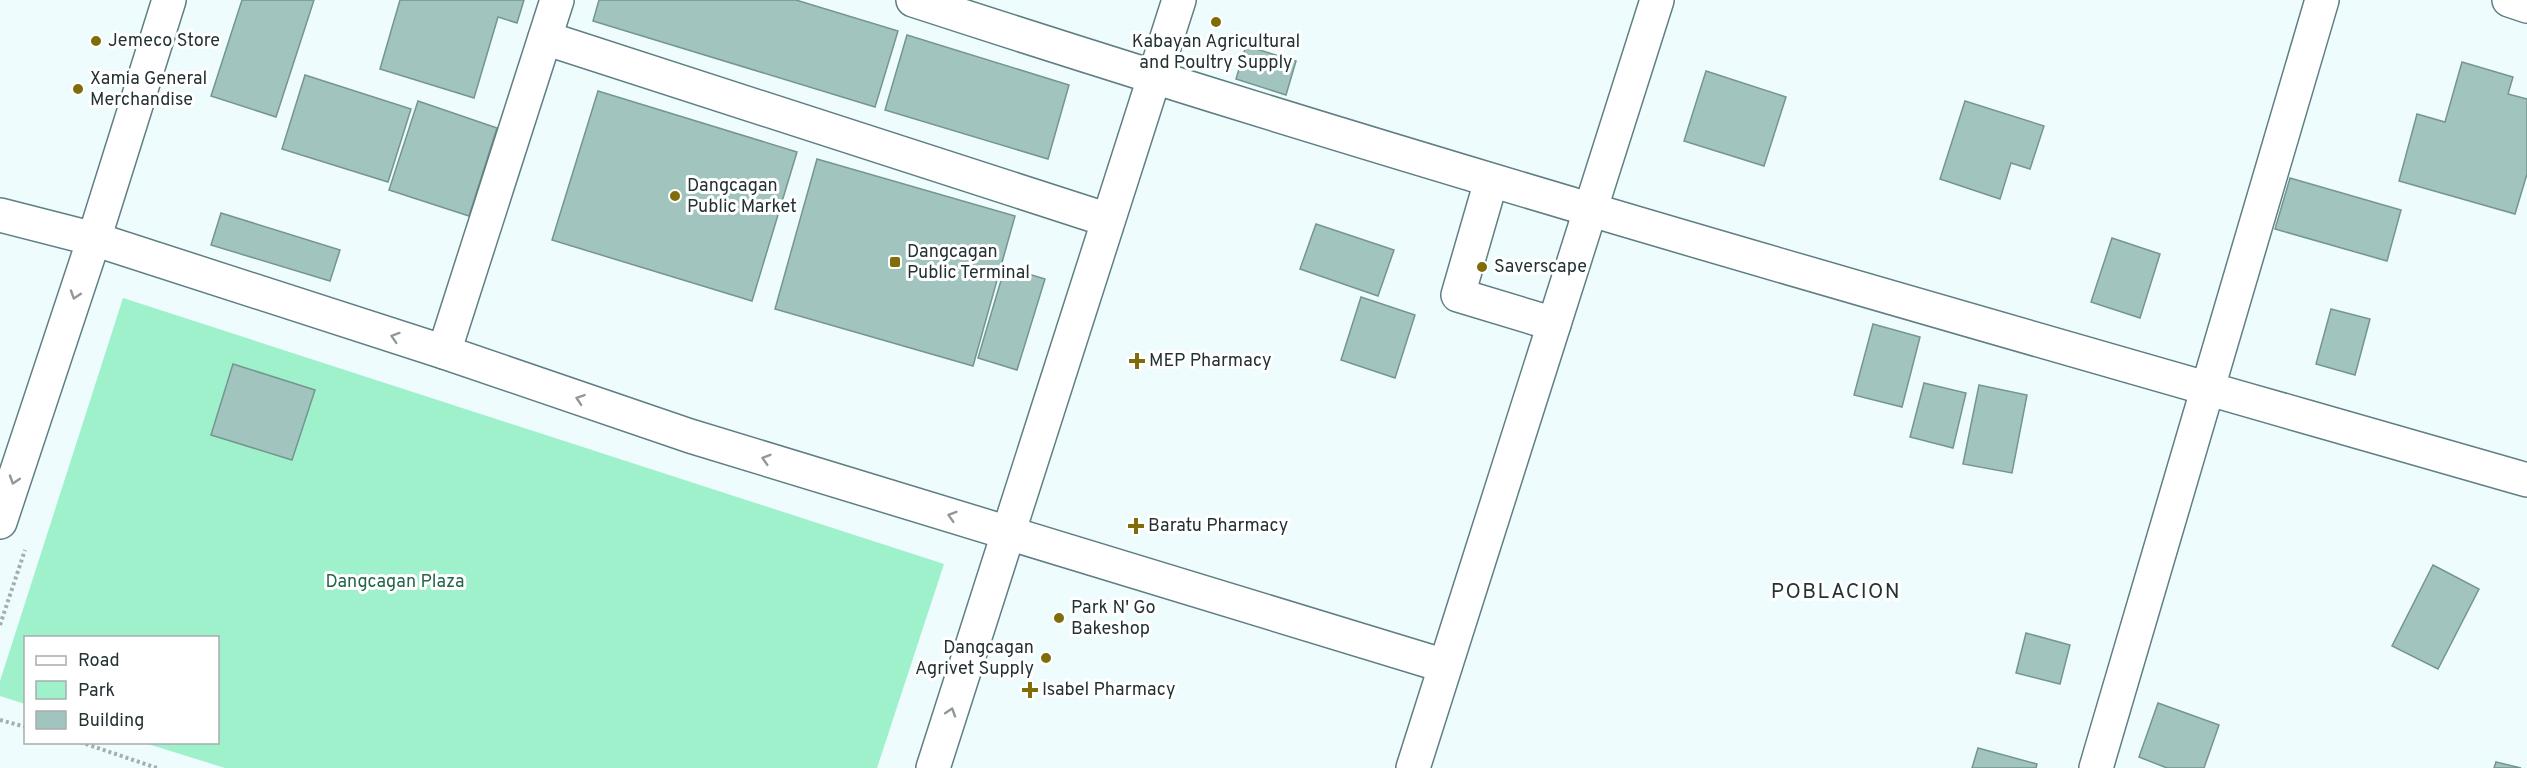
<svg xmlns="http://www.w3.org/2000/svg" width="2527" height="768" viewBox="0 0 2527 768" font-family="Overpass,sans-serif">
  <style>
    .green { fill: #9ef1ca }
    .building { fill: #a2c4bf; stroke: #759590; stroke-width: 1.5 }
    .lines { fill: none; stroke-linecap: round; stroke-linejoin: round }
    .minor-casing { stroke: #5f7f84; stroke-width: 36 }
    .path { stroke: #a1afb1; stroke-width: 4; stroke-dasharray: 3 3; stroke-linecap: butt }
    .minor { stroke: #fff; stroke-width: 33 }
    .oneway { stroke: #92989a }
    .poi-dot { fill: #806d09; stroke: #fff; stroke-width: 2 }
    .labels { text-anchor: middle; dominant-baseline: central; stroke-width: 6; stroke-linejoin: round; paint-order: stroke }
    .poi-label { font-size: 18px; fill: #243234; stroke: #fff; text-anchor: start }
    .park-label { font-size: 18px; fill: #22664a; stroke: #fff }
    .quarter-label { font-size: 21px; letter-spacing: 1.5px; fill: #243234; stroke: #fff }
  </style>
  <rect width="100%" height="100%" fill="#eefcfe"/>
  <polygon class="green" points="123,298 944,564 877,768 225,768 145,743 218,742 218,638 26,638 25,704 0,696 0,681"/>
  <g class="building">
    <polygon points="242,0 314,0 276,117 211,96"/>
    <polygon points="400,0 524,0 517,23 498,17 474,98 380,69"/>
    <polygon points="599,0 796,0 898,31 875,107 593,21"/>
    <polygon points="907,35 1069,85 1048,159 885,110"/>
    <polygon points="1246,46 1296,61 1286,95 1236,79"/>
    <polygon points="2462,62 2513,77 2508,94 2527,99 2527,174 2515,214 2399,181 2417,114 2445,122"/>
    <polygon points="1706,71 1786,97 1764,166 1684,141"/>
    <polygon points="305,75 411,109 388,182 282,149"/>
    <polygon points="598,91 797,152 752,301 552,240"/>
    <polygon points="418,101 497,128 469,216 389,190"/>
    <polygon points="1965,101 2044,126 2030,169 2011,163 2000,199 1940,179"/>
    <polygon points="817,159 1015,216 973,366 775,309"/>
    <polygon points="2290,178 2401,210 2387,261 2275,229"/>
    <polygon points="221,213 340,250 330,281 211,245"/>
    <polygon points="1316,224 1394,250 1378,296 1300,269"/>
    <polygon points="2112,238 2160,254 2140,318 2091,302"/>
    <polygon points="1005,267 1045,279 1017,370 978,358"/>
    <polygon points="1361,297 1415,315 1395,378 1341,360"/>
    <polygon points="2331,309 2370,319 2355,375 2316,364"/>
    <polygon points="1873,324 1920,337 1902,407 1854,395"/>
    <polygon points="233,364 315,390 292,460 211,435"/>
    <polygon points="1924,383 1966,393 1953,448 1910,437"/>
    <polygon points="1979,385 2027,395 2012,473 1963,464"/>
    <polygon points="2433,565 2479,589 2438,669 2392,646"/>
    <polygon points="2026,633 2070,645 2060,684 2016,673"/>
    <polygon points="2158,703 2219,725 2204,768 2167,768 2139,757"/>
    <polygon points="1978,748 2037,764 2036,768 1972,768"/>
    <polygon points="2496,762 2521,768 2494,768"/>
  </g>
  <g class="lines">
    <g class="minor-casing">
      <g id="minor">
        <path d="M913 0C1447 174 1987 325 2527 480"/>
        <polyline points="2509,0 2527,6"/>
        <polyline points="545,38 1108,220"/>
        <polyline points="1491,181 1458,295 1554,324"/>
        <polyline points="0,215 94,239 444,352 690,436 1445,666"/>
        <polyline points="444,352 557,0"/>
        <polyline points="0,522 94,239 169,0"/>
        <polyline points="933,768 1179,0"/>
        <polyline points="1413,768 1657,0"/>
        <polyline points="2096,768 2322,0"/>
      </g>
    </g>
    <g class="path">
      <polyline points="0,625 25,550"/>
      <polyline points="0,720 26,727"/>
      <polyline points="80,742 157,768"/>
    </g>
    <use href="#minor" class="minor"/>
  </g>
  <defs><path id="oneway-chevron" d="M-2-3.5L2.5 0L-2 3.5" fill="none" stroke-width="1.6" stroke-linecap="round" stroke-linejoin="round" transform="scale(1.5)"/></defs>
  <g class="oneway">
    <use href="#oneway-chevron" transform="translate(75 295) rotate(108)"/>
    <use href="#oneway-chevron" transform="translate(395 337) rotate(-162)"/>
    <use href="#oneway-chevron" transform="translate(580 399) rotate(-161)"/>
    <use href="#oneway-chevron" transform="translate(766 459) rotate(-163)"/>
    <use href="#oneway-chevron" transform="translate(14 480) rotate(108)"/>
    <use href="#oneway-chevron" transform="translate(952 516) rotate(-163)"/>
    <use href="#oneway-chevron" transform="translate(951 712) rotate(-72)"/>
  </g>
  <g class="poi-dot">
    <circle cx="1216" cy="22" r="6"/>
    <circle cx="96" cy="41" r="6"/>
    <circle cx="78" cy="89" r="6"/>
    <circle cx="675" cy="196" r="6"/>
    <rect x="889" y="256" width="12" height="12" rx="3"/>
    <circle cx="1482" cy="267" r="6"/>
    <path d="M1134 352h6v6h6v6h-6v6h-6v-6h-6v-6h6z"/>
    <path d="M1133 517h6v6h6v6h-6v6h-6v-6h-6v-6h6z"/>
    <circle cx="1059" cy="618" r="6"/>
    <circle cx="1046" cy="658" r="6"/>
    <path d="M1027 681h6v6h6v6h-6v6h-6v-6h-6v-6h6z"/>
  </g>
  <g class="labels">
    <g class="poi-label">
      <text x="108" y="41">Jemeco Store</text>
      <text x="1216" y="42" text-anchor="middle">Kabayan Agricultural<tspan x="1216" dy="21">and Poultry Supply</tspan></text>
      <text x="90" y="79">Xamia General<tspan x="90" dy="21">Merchandise</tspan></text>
      <text x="687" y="186">Dangcagan<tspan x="687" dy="21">Public Market</tspan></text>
      <text x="907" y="252">Dangcagan<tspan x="907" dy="21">Public Terminal</tspan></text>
      <text x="1494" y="267">Saverscape</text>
      <text x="1149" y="361">MEP Pharmacy</text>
      <text x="1148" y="526">Baratu Pharmacy</text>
      <text x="1071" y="608">Park N' Go<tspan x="1071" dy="21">Bakeshop</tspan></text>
      <text x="1034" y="648" text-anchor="end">Dangcagan<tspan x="1034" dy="21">Agrivet Supply</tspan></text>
      <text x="1042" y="690">Isabel Pharmacy</text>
    </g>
    <g class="park-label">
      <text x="395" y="582">Dangcagan Plaza</text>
    </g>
    <g class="quarter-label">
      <text x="1836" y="592">POBLACION</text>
    </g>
  </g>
  <rect x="24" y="636" width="195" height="108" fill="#ffffff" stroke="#a7adae" stroke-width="1.5"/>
  <rect x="36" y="656" width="30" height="9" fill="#ffffff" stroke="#a7adae" stroke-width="1.5"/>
  <text x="78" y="666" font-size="18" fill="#243234">Road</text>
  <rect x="36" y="681" width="30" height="18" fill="#9ef1ca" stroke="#a7adae" stroke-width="1.5"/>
  <text x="78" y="696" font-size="18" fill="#243234">Park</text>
  <rect x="36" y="711" width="30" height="18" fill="#a2c4bf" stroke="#a7adae" stroke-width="1.5"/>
  <text x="78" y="726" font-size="18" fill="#243234">Building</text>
</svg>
